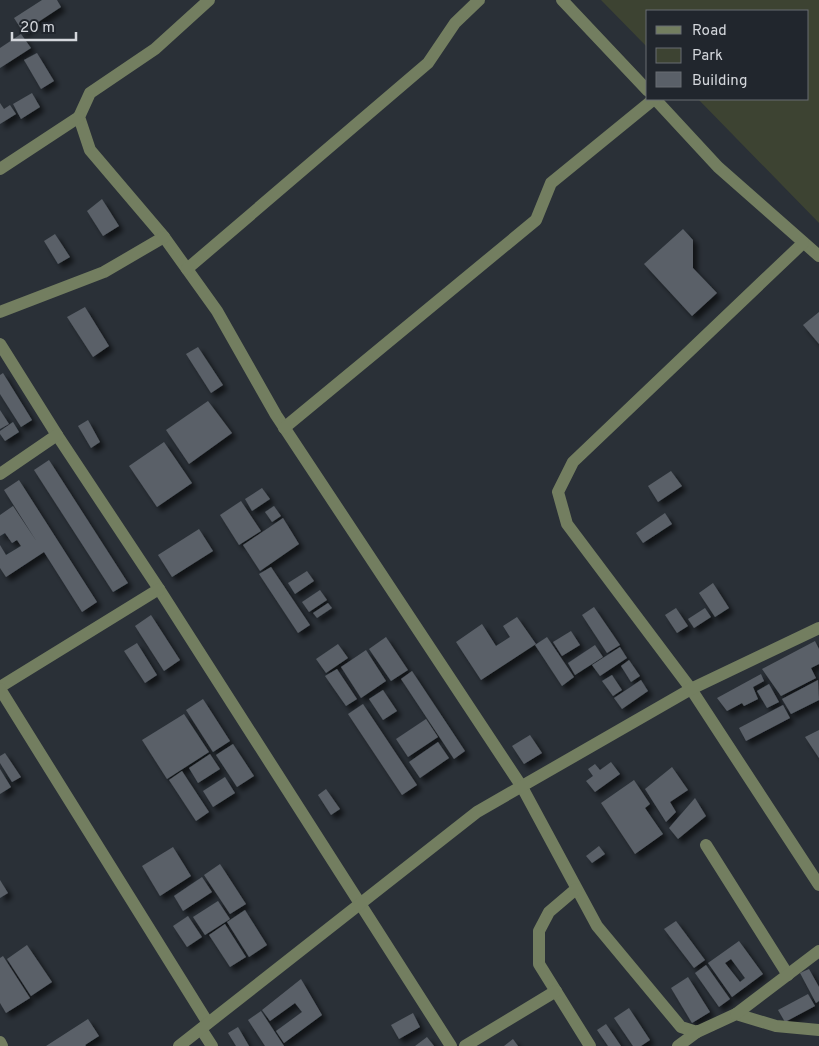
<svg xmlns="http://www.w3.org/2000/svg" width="819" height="1046" viewBox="0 0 819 1046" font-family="Overpass,sans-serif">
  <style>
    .green { fill: #3d4332 }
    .building { fill: #5a6068; fill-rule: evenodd; filter: url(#shadow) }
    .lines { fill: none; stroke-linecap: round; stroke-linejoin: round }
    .minor { stroke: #737e60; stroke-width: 12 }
  </style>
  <defs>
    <filter id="shadow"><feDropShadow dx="4.5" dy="4.5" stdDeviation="2.5" flood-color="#0009"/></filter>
  </defs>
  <rect width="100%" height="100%" fill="#2a3037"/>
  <polygon class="green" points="601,0 819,0 819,223 698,99 808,99 808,11 648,11 648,48"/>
  <g class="building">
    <polygon points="42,0 57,0 61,7 23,32 14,18"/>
    <polygon points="21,34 31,48 0,68 0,48"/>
    <polygon points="37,53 54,81 41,89 24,60"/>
    <polygon points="32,93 40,107 21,119 13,104"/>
    <polygon points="0,103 4,109 10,105 16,114 0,124"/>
    <polygon points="102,199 119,226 103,236 87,211"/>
    <polygon points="683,229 693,240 693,268 717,293 692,316 644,264"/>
    <polygon points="55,234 70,257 58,264 44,241"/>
    <polygon points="85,307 109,346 93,357 67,317"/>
    <polygon points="819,312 819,344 803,325"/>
    <polygon points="198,347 223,385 211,393 186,354"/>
    <polygon points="3,373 32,420 21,427 0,394 0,375"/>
    <polygon points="208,401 232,433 189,464 166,430"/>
    <polygon points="0,410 9,424 0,429"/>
    <polygon points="88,420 100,442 91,448 78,426"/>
    <polygon points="13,422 19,432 5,441 0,434 0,431"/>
    <polygon points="164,442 192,483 157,507 129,466"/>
    <polygon points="49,460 128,583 113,592 34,470"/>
    <polygon points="671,471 682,486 658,502 648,486"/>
    <polygon points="19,480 97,602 82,612 44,552 6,577 0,568 0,545 6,555 21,546 17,540 12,543 5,533 0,536 0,515 13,506 37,542 4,490"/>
    <polygon points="262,488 270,499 252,511 245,499"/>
    <polygon points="241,501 261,531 239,545 220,515"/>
    <polygon points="274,506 281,516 272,522 265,512"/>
    <polygon points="665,513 672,524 643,543 636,533"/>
    <polygon points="283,518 299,544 260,571 243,545"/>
    <polygon points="199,529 213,551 172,577 158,555"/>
    <polygon points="271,567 310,625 298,633 259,574"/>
    <polygon points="307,571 314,581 295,594 288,583"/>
    <polygon points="713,583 729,608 715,617 699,593"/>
    <polygon points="320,590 327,600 309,612 302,602"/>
    <polygon points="328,603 332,608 317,618 313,613"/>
    <polygon points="594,607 620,645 607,653 582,615"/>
    <polygon points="676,608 688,626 677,633 665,615"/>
    <polygon points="705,608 711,617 694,628 688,619"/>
    <polygon points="151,615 180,660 164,671 135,626"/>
    <polygon points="517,617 536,644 481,680 456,642 482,624 496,646 510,637 503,626"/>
    <polygon points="571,631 580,645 562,656 553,642"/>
    <polygon points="386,637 408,670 391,681 369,649"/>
    <polygon points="547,637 574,677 562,686 535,645"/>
    <polygon points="815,641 819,649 819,664 811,668 816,678 781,696 762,669"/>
    <polygon points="137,643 157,675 145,683 124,651"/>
    <polygon points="338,644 348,658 326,673 316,659"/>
    <polygon points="595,645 603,657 575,675 568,663"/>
    <polygon points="620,647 627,658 600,676 592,665"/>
    <polygon points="366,650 386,681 361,698 341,667"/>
    <polygon points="629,660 640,676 631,682 621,666"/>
    <polygon points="337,669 357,699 346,706 325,676"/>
    <polygon points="412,671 465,751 454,759 401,679"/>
    <polygon points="761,674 764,681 753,687 758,699 744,706 742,703 727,711 717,698"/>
    <polygon points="612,675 622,690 613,696 602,681"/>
    <polygon points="641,680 648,691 622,709 614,698"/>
    <polygon points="818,680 819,700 791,714 782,699"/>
    <polygon points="769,684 779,702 767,708 757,691"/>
    <polygon points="383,690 397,711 383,720 369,699"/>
    <polygon points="203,699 230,741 213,752 186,710"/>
    <polygon points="363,704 417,785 402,795 348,714"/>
    <polygon points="783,705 790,718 746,741 739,728"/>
    <polygon points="184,714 209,752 167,779 142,740"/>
    <polygon points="426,719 438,737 408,757 396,739"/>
    <polygon points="819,730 819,758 805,737"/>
    <polygon points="530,735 542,753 524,764 512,746"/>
    <polygon points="438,742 449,758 420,778 409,762"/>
    <polygon points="233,744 254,776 237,787 216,755"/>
    <polygon points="5,753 21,777 12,782 0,763 0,756"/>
    <polygon points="210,754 220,769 198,783 189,768"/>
    <polygon points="611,762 620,774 595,792 586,781 593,776 588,769 595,764 600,770"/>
    <polygon points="672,767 688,790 670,802 676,812 666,822 645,789"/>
    <polygon points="0,769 11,787 0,794"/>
    <polygon points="182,771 209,812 196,821 169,780"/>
    <polygon points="225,777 235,793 213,807 203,791"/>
    <polygon points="634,780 650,804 645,808 663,834 635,854 601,803"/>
    <polygon points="326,789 340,809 331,815 318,795"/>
    <polygon points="695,798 706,816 678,839 669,828"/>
    <polygon points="599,846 605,854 592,863 586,856"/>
    <polygon points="173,847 191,876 160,896 142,866"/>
    <polygon points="220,864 246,904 230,914 204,875"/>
    <polygon points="202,877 212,892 183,911 174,896"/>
    <polygon points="0,880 8,893 0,898"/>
    <polygon points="218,901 230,919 205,935 193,917"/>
    <polygon points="245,910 267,945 249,957 227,922"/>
    <polygon points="188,916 202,937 187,947 173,926"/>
    <polygon points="676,921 705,960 694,968 664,929"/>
    <polygon points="225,924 246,957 230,967 209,935"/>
    <path d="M739 941 763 974 732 997 708 963ZM731 959 745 978 740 982 725 963Z"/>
    <polygon points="27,945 52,982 31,996 7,959"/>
    <polygon points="3,956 30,998 6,1013 0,1003 0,958"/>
    <polygon points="706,965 730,999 719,1007 695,973"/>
    <polygon points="809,969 819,987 819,1001 816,1003 800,973"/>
    <polygon points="688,977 710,1012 692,1023 671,988"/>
    <polygon points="301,979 322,1015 284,1043 276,1031 302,1012 295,1003 270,1021 262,1010"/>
    <polygon points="808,994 815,1006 785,1022 778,1010"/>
    <polygon points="629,1008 650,1040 641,1046 633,1046 614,1018"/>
    <polygon points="261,1011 284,1046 265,1046 248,1020"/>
    <polygon points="413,1013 420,1027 399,1039 391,1025"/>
    <polygon points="88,1019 99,1036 85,1045 86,1046 46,1046"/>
    <polygon points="606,1024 621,1046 608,1046 597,1030"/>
    <polygon points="238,1027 249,1046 236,1046 228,1033"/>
    <polygon points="427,1037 434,1046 415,1046"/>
    <polygon points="513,1039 518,1046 504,1046"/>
  </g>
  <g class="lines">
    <g class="minor">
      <polyline points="209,0 155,49 90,93 79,117 90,150 164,237 217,311 276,415 522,787 597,926 681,1027 697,1032 736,1014 776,1026 819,1030"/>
      <polyline points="562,0 648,91"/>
      <polyline points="655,99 718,167 819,256"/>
      <polyline points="0,169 79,117"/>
      <polyline points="803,243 573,462 558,492 567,524 691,689 819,885"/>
      <polyline points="187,269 428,63 455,23 479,0"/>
      <polyline points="0,312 104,272 164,237"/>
      <polyline points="0,344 57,435 159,589 451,1046"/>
      <polyline points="284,428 536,220 551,183 654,99"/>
      <polyline points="0,474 57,435"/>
      <polyline points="0,687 159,589"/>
      <polyline points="0,689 208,1023"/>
      <polyline points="706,845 788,975"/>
      <polyline points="576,889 549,912 539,931 539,964 590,1046"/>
      <polyline points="736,1014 819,951"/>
      <polyline points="201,1029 212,1046"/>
      <polyline points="0,1042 2,1046"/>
      <polyline points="179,1046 477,812 691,689 819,628"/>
      <polyline points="465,1046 556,991"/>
      <polyline points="678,1046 697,1032"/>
    </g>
  </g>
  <rect x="646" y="10" width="162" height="90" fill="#21262d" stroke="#696d73"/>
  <rect x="656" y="26" width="25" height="8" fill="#737e60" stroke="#696d73"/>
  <text x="692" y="35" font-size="15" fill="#d4d7dc">Road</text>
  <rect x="656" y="48" width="25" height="15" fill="#3d4332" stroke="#696d73"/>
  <text x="692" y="60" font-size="15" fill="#d4d7dc">Park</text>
  <rect x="656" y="72" width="25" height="15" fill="#5a6068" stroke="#696d73"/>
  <text x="692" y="85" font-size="15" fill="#d4d7dc">Building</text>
  <path d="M12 32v8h64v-8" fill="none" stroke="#d4d7dc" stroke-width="2.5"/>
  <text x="20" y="32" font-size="15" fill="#d4d7dc" stroke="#21262d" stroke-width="4" paint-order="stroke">20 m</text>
</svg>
